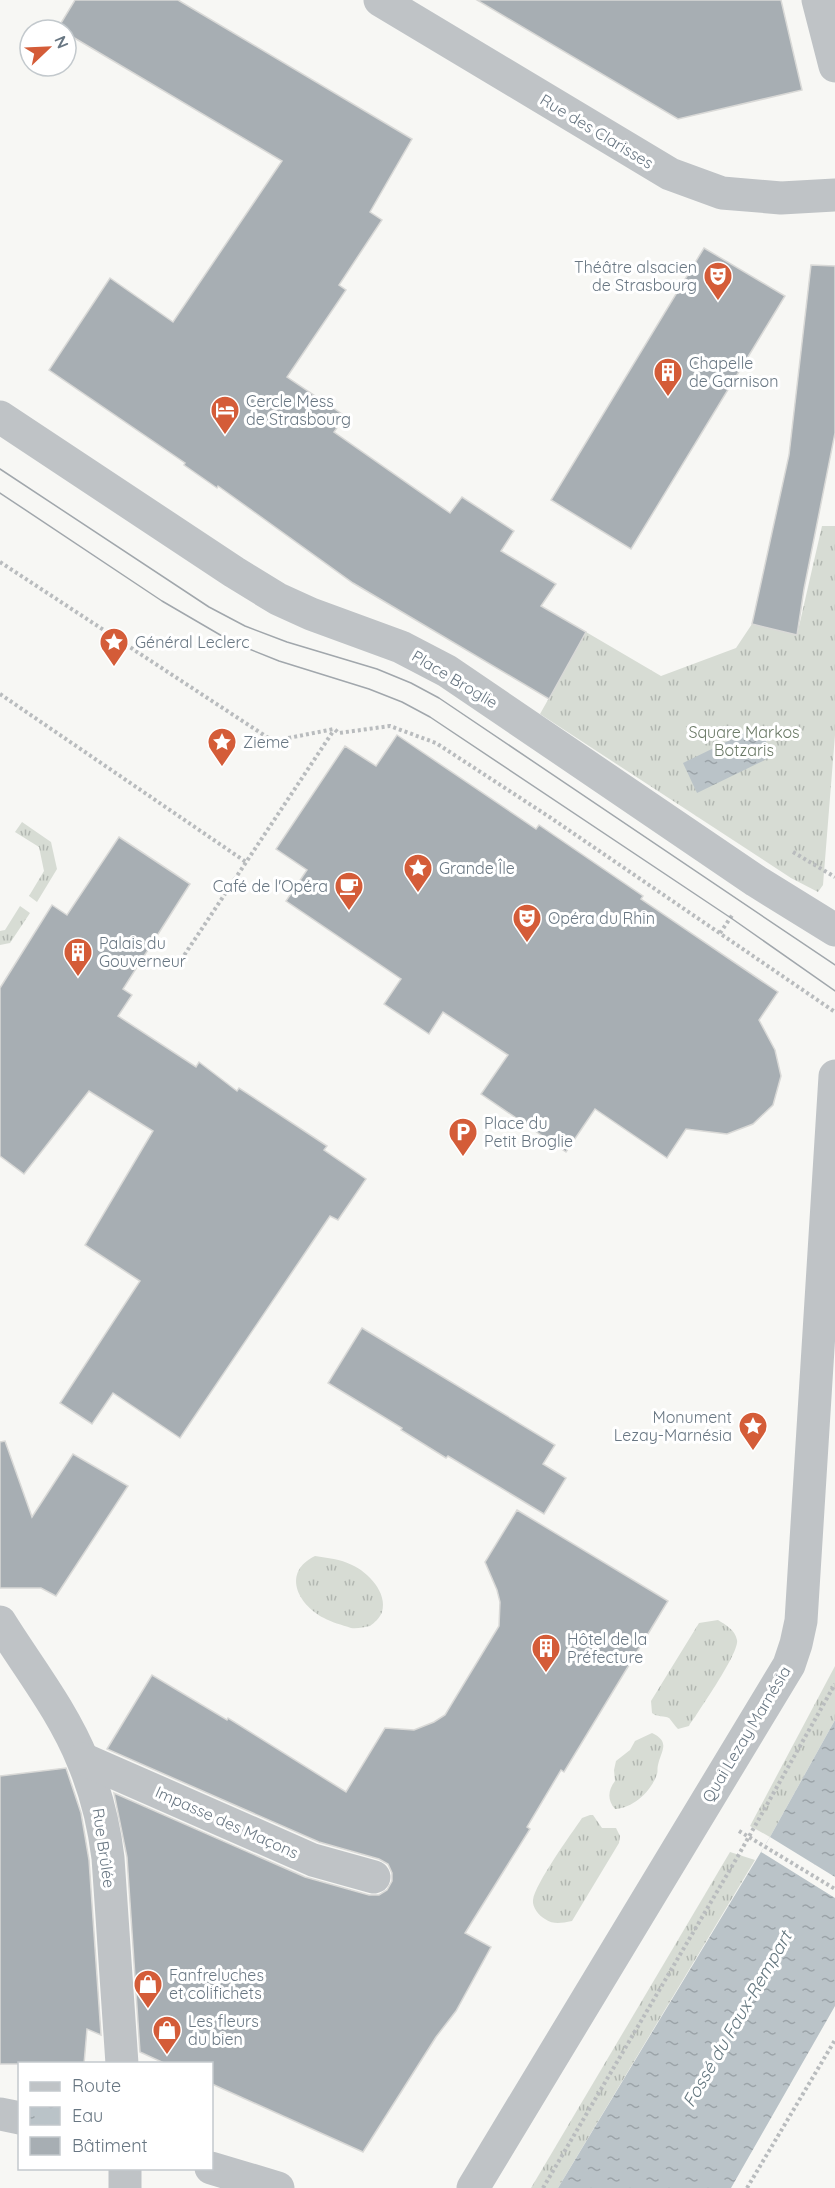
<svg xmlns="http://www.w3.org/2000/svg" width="835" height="2188" viewBox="0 0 835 2188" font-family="Quicksand,sans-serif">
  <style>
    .grass { fill: url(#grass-tufts) }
    .water { fill: url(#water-ripples) }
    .pier { fill: #f7f7f4 }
    .building { fill: #a7aeb3; stroke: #d9d9d7; stroke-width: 1.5 }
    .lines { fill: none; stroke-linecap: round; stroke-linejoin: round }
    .path { stroke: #b9bcbe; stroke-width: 4; stroke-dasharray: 3 3; stroke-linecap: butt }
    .minor { stroke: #bfc3c6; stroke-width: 33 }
    .tram { stroke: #a1a7ac; stroke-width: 1.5 }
    .path-bridge { stroke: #b9bcbe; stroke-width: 4; stroke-dasharray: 3 3; stroke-linecap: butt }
    .labels { text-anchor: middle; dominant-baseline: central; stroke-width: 6; stroke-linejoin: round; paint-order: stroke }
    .street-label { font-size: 16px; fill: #697783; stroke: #fff }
    .poi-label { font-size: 16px; fill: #697783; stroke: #fff; text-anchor: start }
    .park-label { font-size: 16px; fill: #6b7a67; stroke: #fff }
    .water-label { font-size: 18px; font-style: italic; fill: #64777f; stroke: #fff }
  </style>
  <defs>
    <pattern id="grass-tufts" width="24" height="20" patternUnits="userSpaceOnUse" patternTransform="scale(1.5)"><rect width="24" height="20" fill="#d7dcd4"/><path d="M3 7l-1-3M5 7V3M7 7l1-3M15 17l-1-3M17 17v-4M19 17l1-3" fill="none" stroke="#b2b7b1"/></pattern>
    <pattern id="water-ripples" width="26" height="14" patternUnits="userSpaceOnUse" patternTransform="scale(1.5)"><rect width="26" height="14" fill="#bac3c8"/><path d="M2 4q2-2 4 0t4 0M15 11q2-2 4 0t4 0" fill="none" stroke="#9ba3a8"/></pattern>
  </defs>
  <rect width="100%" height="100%" fill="#f7f7f4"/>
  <g class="grass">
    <polygon points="822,526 835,526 835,735 823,885 818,892 791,878 540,714 586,632 661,676 736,648 752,624 797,635"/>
    <polygon points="22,822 51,842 57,869 37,902 29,896 44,871 39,847 15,832"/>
    <polygon points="20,906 30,913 10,943 0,945 0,931 5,930"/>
    <path d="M315 1556C328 1558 340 1559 352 1565 368 1572 388 1593 382 1612 380 1618 374 1623 370 1626 364 1627 357 1629 351 1628 342 1625 331 1622 324 1618 297 1604 282 1572 315 1556Z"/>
    <path d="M718 1620C726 1625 735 1630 737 1640 740 1652 698 1712 689 1726L678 1729C665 1714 674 1719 655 1715L652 1713 651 1701 699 1623Z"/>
    <polygon points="835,1666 835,1720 770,1837 750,1826"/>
    <path d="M652 1733C671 1742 661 1751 658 1765 657 1769 658 1771 657 1774 651 1792 633 1808 615 1809 607 1800 608 1790 615 1781L614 1770 616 1761 630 1750 635 1741Z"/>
    <path d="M590 1815H593L602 1828H616L620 1836 619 1843 572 1921C561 1923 554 1925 545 1919 539 1916 532 1907 533 1900 535 1884 571 1834 582 1818Z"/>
    <polygon points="730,1852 755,1860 558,2188 531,2188"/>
  </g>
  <g class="water">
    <polygon points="759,726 773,756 697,793 683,763"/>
    <polygon points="835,1720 835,2006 731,2188 558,2188 770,1837"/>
  </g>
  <polygon class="pier" points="770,1837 835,1877 835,1898 761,1852"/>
  <g class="building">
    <polygon points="75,0 178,0 412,139 370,212 382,220 339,285 346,290 287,377 345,416 334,432 450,513 462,497 514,531 501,551 556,584 541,606 586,632 549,699 353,583 218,486 217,488 184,465 185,463 49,370 110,278 173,322 282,161 66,33 66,30 58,28"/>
    <polygon points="477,0 781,0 802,90 678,119"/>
    <polygon points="704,248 785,296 631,549 551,500"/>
    <polygon points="811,265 835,266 835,433 804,589 797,635 752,624 789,455"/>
    <polygon points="397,735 536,829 539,825 643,896 641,899 778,992 759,1020 775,1050 781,1076 773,1105 753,1124 727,1134 686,1129 667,1158 595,1109 566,1152 481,1094 508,1055 443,1012 429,1034 384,1004 401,979 286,901 307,870 276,849 345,746 376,766"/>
    <polygon points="119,837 190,884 123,989 132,995 118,1016 196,1067 199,1062 237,1091 239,1088 327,1146 324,1150 366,1179 338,1220 330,1216 180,1438 113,1393 92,1424 60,1403 140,1281 85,1245 153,1131 89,1091 24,1174 0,1156 0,988 52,905 67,915"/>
    <polygon points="362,1328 555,1445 543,1464 566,1478 544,1514 448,1456 446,1458 401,1430 402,1428 328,1383"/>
    <polygon points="5,1441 32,1517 73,1454 128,1486 56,1596 41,1588 0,1588 0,1442"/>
    <polygon points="517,1510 668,1601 564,1772 561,1770 527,1827 530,1829 465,1933 491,1947 456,2011 436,2037 363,2152 212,2084 212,2064 166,2064 140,2052 127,1857 114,1793 305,1877 369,1895 379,1895 387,1890 392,1881 392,1873 388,1864 379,1859 319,1842 107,1749 152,1675 227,1720 228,1718 346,1792 385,1728 414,1730 434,1722 445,1715 499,1626 500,1602 497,1590 485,1562"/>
    <polygon points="66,1768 81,1813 89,1860 101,2035 87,2029 84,2064 0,2064 0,1776"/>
  </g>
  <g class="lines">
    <g class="path">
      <polyline points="0,562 273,741 334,729 339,733 390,726 436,743 551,818 835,1012"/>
      <polyline points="0,694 246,862"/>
      <polyline points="793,852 835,877"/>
      <polyline points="720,933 733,914"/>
      <polyline points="181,960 334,730"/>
      <polyline points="543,2188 738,1856 835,1684"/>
      <polyline points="747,2188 835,2040"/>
    </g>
    <g class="minor">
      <polyline points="380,0 670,174 722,193 781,198 835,195"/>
      <polyline points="818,0 835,66"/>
      <polyline points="0,417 234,572 278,599 311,614 401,647 447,671 756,881 835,930"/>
      <path d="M0 1622C28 1667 63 1711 83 1761 96 1792 104 1825 108 1858L122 2064"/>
      <polyline points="83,1759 313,1860 374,1877"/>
      <polyline points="0,2114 20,2118"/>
      <polyline points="211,2168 278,2188"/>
      <polyline points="125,2188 125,2168"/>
      <polyline points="473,2188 789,1665 796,1644 801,1621 835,1076"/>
    </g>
    <g class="tram">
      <polyline points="0,469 209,607 245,626 287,642 377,669 411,683 439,698 835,965"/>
      <polyline points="0,493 162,601 234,643 279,661 369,689 402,702 430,717 731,918 835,991"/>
    </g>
    <polyline class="path-bridge" points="739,1831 835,1889"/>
  </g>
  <defs>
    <g id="theatre-pin" transform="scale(1.5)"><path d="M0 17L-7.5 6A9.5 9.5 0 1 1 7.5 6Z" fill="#d45c38" stroke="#fff"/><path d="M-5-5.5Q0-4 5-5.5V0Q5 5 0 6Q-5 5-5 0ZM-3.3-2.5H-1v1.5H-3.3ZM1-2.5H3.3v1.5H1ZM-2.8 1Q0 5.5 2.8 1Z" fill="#fff"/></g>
    <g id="building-pin" transform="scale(1.5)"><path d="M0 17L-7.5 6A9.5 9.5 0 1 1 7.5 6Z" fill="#d45c38" stroke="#fff"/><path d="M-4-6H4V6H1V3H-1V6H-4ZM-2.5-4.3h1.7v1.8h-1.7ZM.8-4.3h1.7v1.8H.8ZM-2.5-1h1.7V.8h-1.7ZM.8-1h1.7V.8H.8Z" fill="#fff"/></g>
    <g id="hotel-pin" transform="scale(1.5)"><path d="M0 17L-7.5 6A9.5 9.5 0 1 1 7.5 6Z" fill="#d45c38" stroke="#fff"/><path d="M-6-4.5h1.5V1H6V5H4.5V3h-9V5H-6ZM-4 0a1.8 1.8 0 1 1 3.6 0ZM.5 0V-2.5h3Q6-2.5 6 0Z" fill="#fff"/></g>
    <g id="sight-pin" transform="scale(1.5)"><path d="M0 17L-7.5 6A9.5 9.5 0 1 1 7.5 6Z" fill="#d45c38" stroke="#fff"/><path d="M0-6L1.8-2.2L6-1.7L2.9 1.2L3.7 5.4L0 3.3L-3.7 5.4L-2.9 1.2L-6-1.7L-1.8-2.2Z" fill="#fff"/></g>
    <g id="cafe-pin" transform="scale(1.5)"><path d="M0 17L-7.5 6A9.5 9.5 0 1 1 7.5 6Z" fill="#d45c38" stroke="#fff"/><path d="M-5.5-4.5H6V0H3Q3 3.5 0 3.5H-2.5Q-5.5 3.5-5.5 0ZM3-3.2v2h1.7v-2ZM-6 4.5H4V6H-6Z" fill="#fff"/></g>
    <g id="parking-pin" transform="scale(1.5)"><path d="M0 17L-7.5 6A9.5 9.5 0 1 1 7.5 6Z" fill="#d45c38" stroke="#fff"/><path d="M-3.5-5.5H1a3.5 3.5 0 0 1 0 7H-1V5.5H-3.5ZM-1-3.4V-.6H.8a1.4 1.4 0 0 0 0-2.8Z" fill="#fff"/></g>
    <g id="shop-pin" transform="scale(1.5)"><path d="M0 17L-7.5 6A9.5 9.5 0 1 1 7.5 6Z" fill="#d45c38" stroke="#fff"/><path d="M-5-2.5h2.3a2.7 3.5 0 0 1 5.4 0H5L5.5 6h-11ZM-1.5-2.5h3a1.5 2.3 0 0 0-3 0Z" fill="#fff"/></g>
  </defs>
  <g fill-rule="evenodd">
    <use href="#theatre-pin" x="718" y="276"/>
    <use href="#building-pin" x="668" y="372"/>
    <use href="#hotel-pin" x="225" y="410"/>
    <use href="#sight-pin" x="114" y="642"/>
    <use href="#sight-pin" x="222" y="742"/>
    <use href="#sight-pin" x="418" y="868"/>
    <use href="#cafe-pin" x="349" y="886"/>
    <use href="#theatre-pin" x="527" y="918"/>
    <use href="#building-pin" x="78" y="952"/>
    <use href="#parking-pin" x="463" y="1132"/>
    <use href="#sight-pin" x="753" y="1426"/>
    <use href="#building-pin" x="546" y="1648"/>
    <use href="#shop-pin" x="148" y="1984"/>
    <use href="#shop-pin" x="167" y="2030"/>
  </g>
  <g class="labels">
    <g class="street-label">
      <text transform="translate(597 131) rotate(31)">Rue des Clarisses</text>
      <text transform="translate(455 679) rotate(31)">Place Broglie</text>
      <text transform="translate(746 1734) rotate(-59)">Quai Lezay Marnésia</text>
      <text transform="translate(227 1822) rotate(24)">Impasse des Maçons</text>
      <text transform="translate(104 1848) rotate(82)">Rue Brûlée</text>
    </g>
    <g class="poi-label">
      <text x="697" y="267" text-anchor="end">Théâtre alsacien<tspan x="697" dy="18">de Strasbourg</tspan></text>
      <text x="689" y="363">Chapelle<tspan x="689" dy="18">de Garnison</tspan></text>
      <text x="246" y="401">Cercle Mess<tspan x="246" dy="18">de Strasbourg</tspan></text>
      <text x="135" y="642">Général Leclerc</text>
      <text x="243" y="742">Zieme</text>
      <text x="439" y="868">Grande Île</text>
      <text x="328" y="886" text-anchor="end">Café de l'Opéra</text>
      <text x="548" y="918">Opéra du Rhin</text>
      <text x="99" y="943">Palais du<tspan x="99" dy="18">Gouverneur</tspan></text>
      <text x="484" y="1123">Place du<tspan x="484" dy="18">Petit Broglie</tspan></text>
      <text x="732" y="1417" text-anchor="end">Monument<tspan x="732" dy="18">Lezay-Marnésia</tspan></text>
      <text x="567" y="1639">Hôtel de la<tspan x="567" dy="18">Préfecture</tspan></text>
      <text x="169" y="1975">Fanfreluches<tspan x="169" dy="18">et colifichets</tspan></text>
      <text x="188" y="2021">Les fleurs<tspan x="188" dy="18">du bien</tspan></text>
    </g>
    <g class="park-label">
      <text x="744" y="732">Square Markos<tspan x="744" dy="18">Botzaris</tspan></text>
    </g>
    <g class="water-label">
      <text transform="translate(737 2019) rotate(-60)">Fossé du Faux-Rempart</text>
    </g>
  </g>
  <rect x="18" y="2062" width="195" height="108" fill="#ffffff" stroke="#c3c9cd" stroke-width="1.5"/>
  <rect x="30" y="2082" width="30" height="9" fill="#bfc3c6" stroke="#c3c9cd" stroke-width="1.5"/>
  <text x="72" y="2092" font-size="18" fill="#697783">Route</text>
  <rect x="30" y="2107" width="30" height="18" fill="url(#water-ripples)" stroke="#c3c9cd" stroke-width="1.5"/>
  <text x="72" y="2122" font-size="18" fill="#697783">Eau</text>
  <rect x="30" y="2137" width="30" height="18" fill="#a7aeb3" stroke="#c3c9cd" stroke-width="1.5"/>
  <text x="72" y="2152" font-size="18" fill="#697783">Bâtiment</text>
  <g transform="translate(48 48) rotate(67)"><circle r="28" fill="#ffffff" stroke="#c3c9cd" stroke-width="1.5"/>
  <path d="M0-4.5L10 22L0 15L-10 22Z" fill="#d45c38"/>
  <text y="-9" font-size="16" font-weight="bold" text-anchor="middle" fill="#697783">N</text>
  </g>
</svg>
